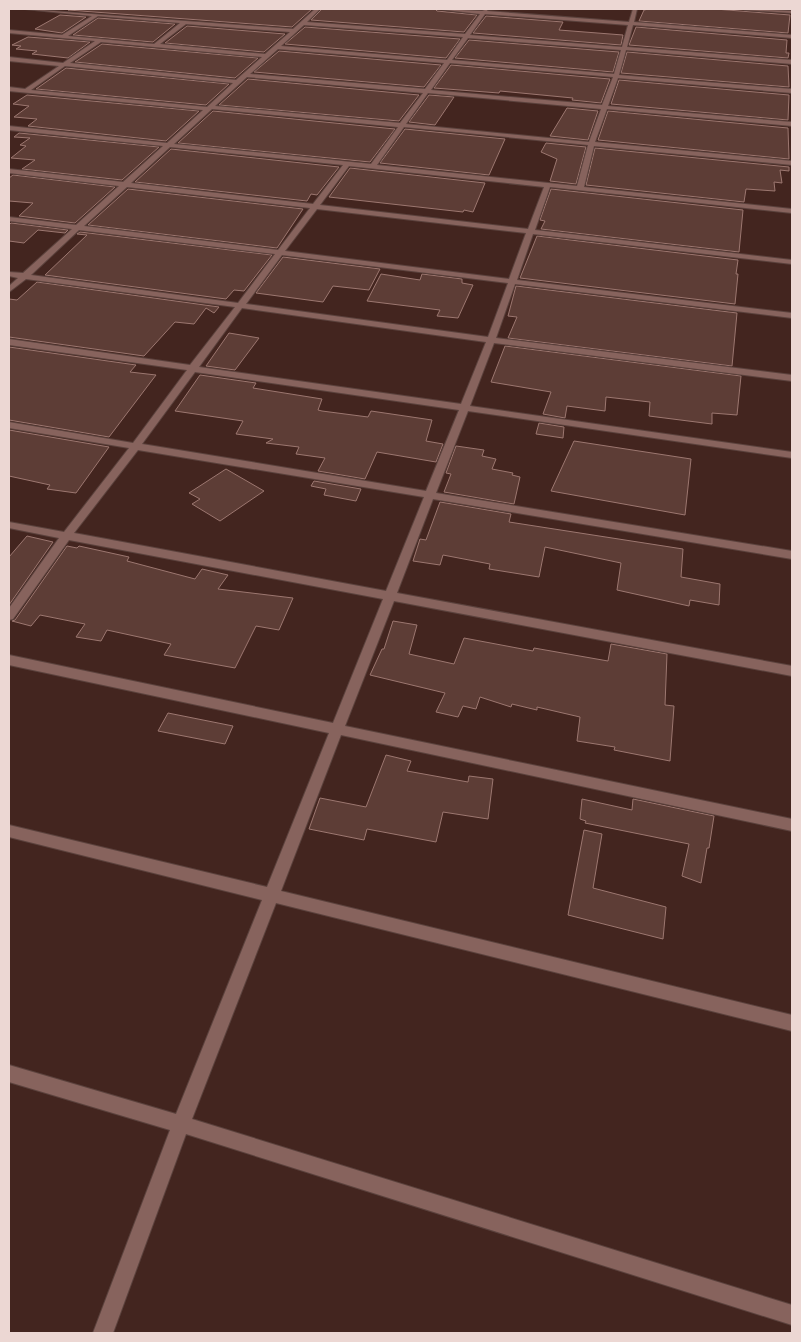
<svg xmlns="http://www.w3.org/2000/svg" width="801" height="1342" viewBox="0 0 801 1342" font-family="'Noto Sans',sans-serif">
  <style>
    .building { fill: #5d3d36; stroke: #9c7770 }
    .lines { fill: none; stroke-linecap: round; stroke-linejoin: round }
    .minor-casing { stroke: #5b423d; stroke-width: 2 }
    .minor { fill: #87635d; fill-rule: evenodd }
  </style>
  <rect width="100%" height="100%" fill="#43251f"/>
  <g class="building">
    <polygon points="72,9 312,9 292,27 68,10"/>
    <polygon points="322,9 435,9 437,11 477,15 464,32 311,20"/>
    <polygon points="649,9 715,9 790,15 788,33 639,21 644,10"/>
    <polygon points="60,15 86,17 62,33 35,29"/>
    <polygon points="486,16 563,22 559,30 623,35 621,45 473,33"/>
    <polygon points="98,18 175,24 153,42 73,35"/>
    <polygon points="187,26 285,34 264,52 165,43"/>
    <polygon points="305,27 460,39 446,58 285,44"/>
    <polygon points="636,27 787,40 786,53 789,53 788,58 629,45"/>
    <polygon points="28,37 90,42 68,58 32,54 37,51 16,49 21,46 12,45"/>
    <polygon points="469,40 619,52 613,72 455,58"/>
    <polygon points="102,44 258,58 235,78 75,62"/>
    <polygon points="279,51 441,65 424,87 254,72"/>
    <polygon points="627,52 788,66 789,87 621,73"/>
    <polygon points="451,65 610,79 601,103 572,100 573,98 500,91 499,93 434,88"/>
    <polygon points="66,68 229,84 206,105 36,89"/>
    <polygon points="248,79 419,95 399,121 219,105"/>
    <polygon points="619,80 789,95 788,120 611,104"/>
    <polygon points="27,95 199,111 166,141 28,126 37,119 14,117 29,106 13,104"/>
    <polygon points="429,95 454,97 435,125 409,122"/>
    <polygon points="567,108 598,111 588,140 550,136"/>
    <polygon points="213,111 395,129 370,162 178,143"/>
    <polygon points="608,111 788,128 789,159 598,140"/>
    <polygon points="405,129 505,139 489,175 380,163"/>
    <polygon points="19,133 159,147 122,180 22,169 35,160 11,158 26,146 20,145 30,138 14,137"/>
    <polygon points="546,143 586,147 576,184 550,181 557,159 541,152"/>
    <polygon points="595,148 789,167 789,171 780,170 782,183 774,182 775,191 746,189 744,202 586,185"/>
    <polygon points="171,149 339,167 317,195 311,194 307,201 135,182"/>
    <polygon points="350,168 485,183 473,212 464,210 463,212 329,197"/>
    <polygon points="13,175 115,187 75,223 19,216 33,203 9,201 9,178"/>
    <polygon points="128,189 303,209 277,248 88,225"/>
    <polygon points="551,189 743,210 739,252 541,229 545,221 540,220"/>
    <polygon points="11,223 68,230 65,233 38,230 24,243 9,241 9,225"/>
    <polygon points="80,232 272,255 244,291 234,290 226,299 45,275 87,235 77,234"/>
    <polygon points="537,236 738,260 736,274 738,274 735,304 520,278"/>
    <polygon points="283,257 380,269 369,290 333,286 323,302 256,293"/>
    <polygon points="381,274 420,280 422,274 462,279 462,283 473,285 458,318 437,316 440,310 367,301"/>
    <polygon points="37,282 219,307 214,313 206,308 194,324 175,322 144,356 9,337 9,299 17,300"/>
    <polygon points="516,286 737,313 732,366 508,338 517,317 508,316"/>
    <polygon points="229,333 259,338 235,370 206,366"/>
    <polygon points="505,346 741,376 737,415 712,413 712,424 649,416 650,402 606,397 605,411 567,406 565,418 543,414 551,392 491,382"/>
    <polygon points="9,347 136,365 130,372 156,375 109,437 9,420"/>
    <polygon points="200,375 256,383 253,388 322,399 318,410 322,411 368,417 371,411 432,420 426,441 443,444 436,462 377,452 365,479 318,471 325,458 296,454 299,447 266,443 273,439 236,434 243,421 175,411"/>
    <polygon points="539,423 564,427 563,438 536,434"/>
    <polygon points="9,430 109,447 76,493 47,489 50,485 9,476"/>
    <polygon points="574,441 691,459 685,515 551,491"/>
    <polygon points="456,446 484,450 482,456 496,459 492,469 513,473 512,475 520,477 514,504 444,492 451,474 446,473"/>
    <polygon points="226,469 264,491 220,521 192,504 200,499 189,493"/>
    <polygon points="314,481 361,489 356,501 324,495 326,489 311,486"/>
    <polygon points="440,502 511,514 509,522 683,549 681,577 720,584 719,605 690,600 689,606 617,590 621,563 545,547 539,577 489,569 490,564 443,555 440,565 413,561 420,539 426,540"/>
    <polygon points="27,536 53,542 9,605 9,557"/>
    <polygon points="67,546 77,548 79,546 129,557 127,561 195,579 202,569 228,575 218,589 293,598 279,630 256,626 235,668 164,655 171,644 107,630 101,641 76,637 85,624 40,615 31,626 12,621 15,620"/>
    <polygon points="393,621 417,625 409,654 454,664 464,638 533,651 534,648 608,661 611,644 667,654 665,705 674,706 670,761 614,750 615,747 577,741 580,717 537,707 537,710 512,704 511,707 480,697 476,709 463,706 458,717 436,712 445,693 370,675 382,649 384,649"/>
    <polygon points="168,713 233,726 225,744 158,731"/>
    <polygon points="386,755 411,761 407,771 468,782 469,776 493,779 488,819 443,812 436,842 367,829 364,840 309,829 320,798 366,807"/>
    <polygon points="582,799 632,810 633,799 714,816 709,848 707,848 701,883 682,876 689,844 585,823 586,821 580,819"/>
    <polygon points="584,830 602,834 593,888 666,907 663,939 568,915"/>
  </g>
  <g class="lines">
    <g class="minor-casing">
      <g id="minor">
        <path d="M25 9 293 29 315 9H320L307 22 465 34 480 14 437 9 482 11 488 9 487 11 629 22 633 9H637L634 22 792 35V38L633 25 627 47 792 60V64L626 50 619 75 792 89V93L618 78 608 106 792 122V126L607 109 595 142 792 161V165L594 146 584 187 792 209V213L550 187 535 230 792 260V264L533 234 517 280 792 313V318L515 284 496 338 792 375V381L494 343 470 406 792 452V458L468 411 436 493 792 551V559L433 499 397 593 792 666V676L394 601 345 726 792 819V831L341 735 281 891 792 1015V1031L276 903 192 1119 792 1305V1325L186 1134 113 1333H93L170 1130 9 1082V1065L176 1114 262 900 9 837V825L267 887 329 733 9 665V655L333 723 383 599 69 540 13 619 9 620V608L59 538 9 528V522L64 532 129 448 9 428V422L133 443 187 370 9 345V339L190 365 235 307 26 279 9 292V286L18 278 9 276V272L23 273 72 229 9 221V217L76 225 119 186 9 173V169L123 182 163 146 9 130V126L167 143 203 110 9 91V87L25 89 59 66 9 61V57L63 63 95 41 9 33V30L62 35 92 16ZM485 14 628 25 622 47 470 35ZM98 16 180 23 154 44 68 36ZM186 24 290 32 265 54 160 44ZM304 25 463 37 447 60 281 46ZM468 38 621 50 614 74 452 60ZM101 42 262 57 236 80 70 63ZM278 49 444 63 425 89 250 74ZM450 63 613 77 602 105 431 90ZM65 66 233 83 207 107 31 90ZM247 77 423 93 400 123 215 106ZM428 93 601 109 589 142 406 124ZM212 109 398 127 371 164 174 144ZM404 127 588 145 577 186 377 165ZM170 147 343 165 313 204 131 183ZM349 166 544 187 528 229 320 205ZM127 187 310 208 278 250 84 226ZM317 209 526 233 509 279 285 251ZM79 230 275 254 238 303 31 275ZM282 255 508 283 488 337 246 304ZM242 308 486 342 461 404 199 367ZM195 372 459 410 426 491 142 444ZM138 450 424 497 386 591 74 533Z"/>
        <polygon points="743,9 792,11 792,13 745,10"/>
      </g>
    </g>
    <use href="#minor" class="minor"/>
  </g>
  <rect width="801" height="1342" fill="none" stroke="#ecd7d3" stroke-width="20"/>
</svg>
